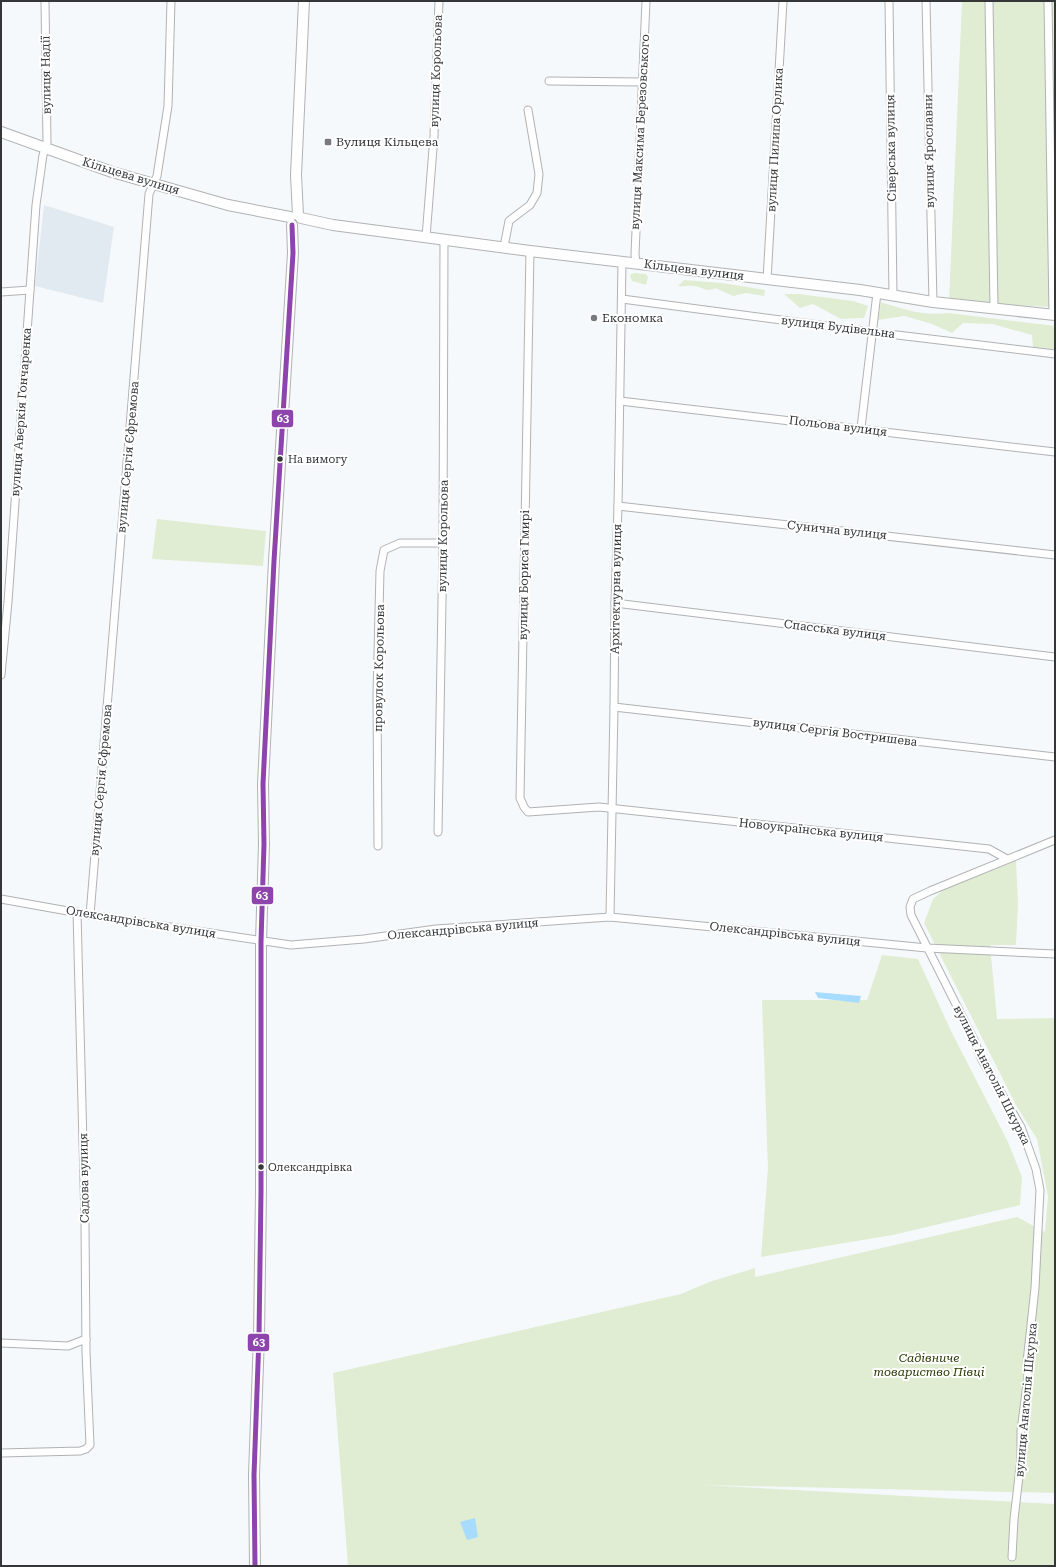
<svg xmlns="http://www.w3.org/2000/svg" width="1056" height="1567" viewBox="0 0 1056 1567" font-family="'Roboto Serif',serif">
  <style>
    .built { fill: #e2eaf1 }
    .green { fill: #e0edd2 }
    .water { fill: #a8dcfe }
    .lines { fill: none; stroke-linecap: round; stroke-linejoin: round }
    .street-casing { stroke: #b0b2b4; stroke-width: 9 }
    .secondary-casing { stroke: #b0b2b4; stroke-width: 12 }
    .street { stroke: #fefeff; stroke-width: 7 }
    .secondary { stroke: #fefeff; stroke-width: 10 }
    .bus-1-casing { stroke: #fff; stroke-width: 8 }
    .bus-1 { stroke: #8e44ad; stroke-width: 5 }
    .poi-dot { fill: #787a7d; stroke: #fff; stroke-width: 1.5 }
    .bus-dot { fill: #343638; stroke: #fff; stroke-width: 1.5 }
    .labels { text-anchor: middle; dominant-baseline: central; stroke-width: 4; stroke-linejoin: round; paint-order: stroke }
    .bus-label { font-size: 11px; fill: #343638; stroke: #fff; text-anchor: start }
    .street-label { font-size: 12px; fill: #343638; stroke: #fff }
    .poi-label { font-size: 12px; fill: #343638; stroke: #fff; text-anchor: start }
    .park-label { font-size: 12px; font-style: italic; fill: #273802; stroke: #fff }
    .line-badge { stroke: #fff; stroke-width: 1.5 }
    .badge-label { font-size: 11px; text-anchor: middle; font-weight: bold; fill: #fff }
  </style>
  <rect width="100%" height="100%" fill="#f6f9fc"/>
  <polygon class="built" points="44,205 114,227 103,303 35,286"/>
  <g class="green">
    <polygon points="962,1 1055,1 1055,307 949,302"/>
    <polygon points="634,273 646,274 648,277 646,285 632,281 630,275"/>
    <path d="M684 280 722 283 765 290 764 296 746 293 733 296 715 288C707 293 703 287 694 286 689 285 684 287 678 286Z"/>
    <polygon points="784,294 799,294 853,301 868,306 864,318 841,319 813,304 800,308"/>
    <path d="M881 302C906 310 922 316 949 313L1055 326V349L1033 348 1032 335 992 324 963 323 952 333 932 324 904 316 878 320Z"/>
    <polygon points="157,519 266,531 263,566 152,559"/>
    <polygon points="1016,860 1018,904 1016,945 990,945 997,1019 1055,1018 1055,1493 703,1485 1055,1504 1055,1566 348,1566 333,1373 681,1294 709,1282 755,1268 755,1277 1017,1217 1045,1232 1048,1197 1037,1139 1017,1107 924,923 933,899 943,890"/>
    <polygon points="882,955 918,959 952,1033 1008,1142 1022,1177 1020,1205 893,1235 761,1257 768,1168 762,1000 867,1000"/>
  </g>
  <g class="water">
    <polygon points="815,992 861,996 859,1003 818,998"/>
    <polygon points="475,1518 478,1537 467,1540 460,1522"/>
  </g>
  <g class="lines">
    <g class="street-casing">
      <g id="street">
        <polyline points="889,1 893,296"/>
        <polyline points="926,1 933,302"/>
        <polyline points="989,1 994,308"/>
        <polyline points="1048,1 1053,315"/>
        <polyline points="549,81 642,82"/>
        <polyline points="426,237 434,136 439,1"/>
        <polyline points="504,247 509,221 530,205 537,193 539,174 528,110"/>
        <polyline points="530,251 520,798 524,807 528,812 599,807 989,849 1007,859"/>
        <polyline points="636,263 635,254 646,1"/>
        <polyline points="767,280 783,1"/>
        <polyline points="1,292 30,290"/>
        <polyline points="622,299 872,332 1055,354"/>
        <polyline points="620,401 1055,452"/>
        <polyline points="861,428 877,293"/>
        <polyline points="618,506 1055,555"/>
        <polyline points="615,603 1055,657"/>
        <polyline points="1,675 8,602 36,205 43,155 47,143 45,1"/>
        <polyline points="614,707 1055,757"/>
        <polyline points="438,832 443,543 444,239"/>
        <polyline points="378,846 377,695 380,571 384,550 400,543 443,543"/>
        <polyline points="1,899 90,915 291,945 364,939 436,929 610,917 927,948 1055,954"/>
        <polyline points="90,915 149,194 157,176 168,106 171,1"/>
        <polyline points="610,917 614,707 615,603 618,506 622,262"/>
        <polyline points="1,1343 68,1346 86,1339"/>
        <polyline points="1,1453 80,1451 86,1449 90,1445 86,1352 85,1221 77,912"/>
        <polyline points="1012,1557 1014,1519 1021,1459 1021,1431 1028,1376 1027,1362 1035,1288 1040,1190 1036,1169 1021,1127 982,1060 974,1040 911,915 910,907 913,899 930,891 1055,840"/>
      </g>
    </g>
    <g class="secondary-casing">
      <g id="secondary">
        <polyline points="1,132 112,172 228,205 290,217"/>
        <polyline points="298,215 296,175 304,1"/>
        <polyline points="301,218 333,225 530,251 860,290 933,302 1055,315"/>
        <polyline points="255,1566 254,1475 259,1336 261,1192 261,942 264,844 263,784 274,561 293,253 292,225"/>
      </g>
    </g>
    <use href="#street" class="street"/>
    <use href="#secondary" class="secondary"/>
    <g class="bus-1-casing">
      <polyline id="bus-1" points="255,1566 254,1475 259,1336 261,1192 261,942 264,844 263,784 274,561 293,253 292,225"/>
    </g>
    <use href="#bus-1" class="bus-1"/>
  </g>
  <g class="poi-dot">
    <rect x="324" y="138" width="8" height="8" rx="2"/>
    <circle cx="594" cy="318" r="4"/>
  </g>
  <g class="bus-dot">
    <circle cx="280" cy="459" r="3.5"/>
    <circle cx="261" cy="1167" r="3.5"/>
  </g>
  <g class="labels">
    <g class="bus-label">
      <text x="288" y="459">На вимогу</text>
      <text x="268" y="1167">Олександрівка</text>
    </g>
    <g class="street-label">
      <text transform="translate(436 71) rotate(-88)">вулиця Корольова</text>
      <text transform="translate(46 75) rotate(-91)">вулиця Надії</text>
      <text transform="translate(640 132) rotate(-87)">вулиця Максима Березовського</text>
      <text transform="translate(775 140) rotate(-87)">вулиця Пилипа Орлика</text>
      <text transform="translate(891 148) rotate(-91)">Сіверська вулиця</text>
      <text transform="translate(929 151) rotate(-91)">вулиця Ярославни</text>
      <text transform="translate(131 176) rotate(17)">Кільцева вулиця</text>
      <text transform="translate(694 270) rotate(7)">Кільцева вулиця</text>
      <text transform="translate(838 327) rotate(7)">вулиця Будівельна</text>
      <text transform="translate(21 412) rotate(-86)">вулиця Аверкія Гончаренка</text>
      <text transform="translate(838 426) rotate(7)">Польова вулиця</text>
      <text transform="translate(128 457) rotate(-85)">вулиця Сергія Єфремова</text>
      <text transform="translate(837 530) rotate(6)">Сунична вулиця</text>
      <text transform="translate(443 536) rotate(-89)">вулиця Корольова</text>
      <text transform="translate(524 575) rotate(-89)">вулиця Бориса Гмирі</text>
      <text transform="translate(616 589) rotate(-89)">Архітектурна вулиця</text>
      <text transform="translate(835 630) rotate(7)">Спасська вулиця</text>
      <text transform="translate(379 668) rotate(-89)">провулок Корольова</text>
      <text transform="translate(835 732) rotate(7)">вулиця Сергія Востришева</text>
      <text transform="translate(101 780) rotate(-85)">вулиця Сергія Єфремова</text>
      <text transform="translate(811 830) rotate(6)">Новоукраїнська вулиця</text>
      <text transform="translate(141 922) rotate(9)">Олександрівська вулиця</text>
      <text transform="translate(463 929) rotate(-5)">Олександрівська вулиця</text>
      <text transform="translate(785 934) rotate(6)">Олександрівська вулиця</text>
      <text transform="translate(992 1075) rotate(63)">вулиця Анатолія Шкурка</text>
      <text transform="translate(84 1178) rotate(-91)">Садова вулиця</text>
      <text transform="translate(1026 1400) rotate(-85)">вулиця Анатолія Шкурка</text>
    </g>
    <g class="poi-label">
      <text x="336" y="142">Вулиця Кільцева</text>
      <text x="602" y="318">Економка</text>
    </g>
    <g class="park-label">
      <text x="929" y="1358">Садівниче<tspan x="929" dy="14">товариство Півці</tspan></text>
    </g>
  </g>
  <g class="line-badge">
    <rect x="271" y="409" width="23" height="19" rx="4" fill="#8e44ad"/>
    <rect x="251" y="886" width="23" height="19" rx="4" fill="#8e44ad"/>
    <rect x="247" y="1333" width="23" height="19" rx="4" fill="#8e44ad"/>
  </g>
  <g class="badge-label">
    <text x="283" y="422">63</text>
    <text x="262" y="899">63</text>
    <text x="259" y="1346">63</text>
  </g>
  <rect width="1056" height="1567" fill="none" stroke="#343638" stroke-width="4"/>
</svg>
